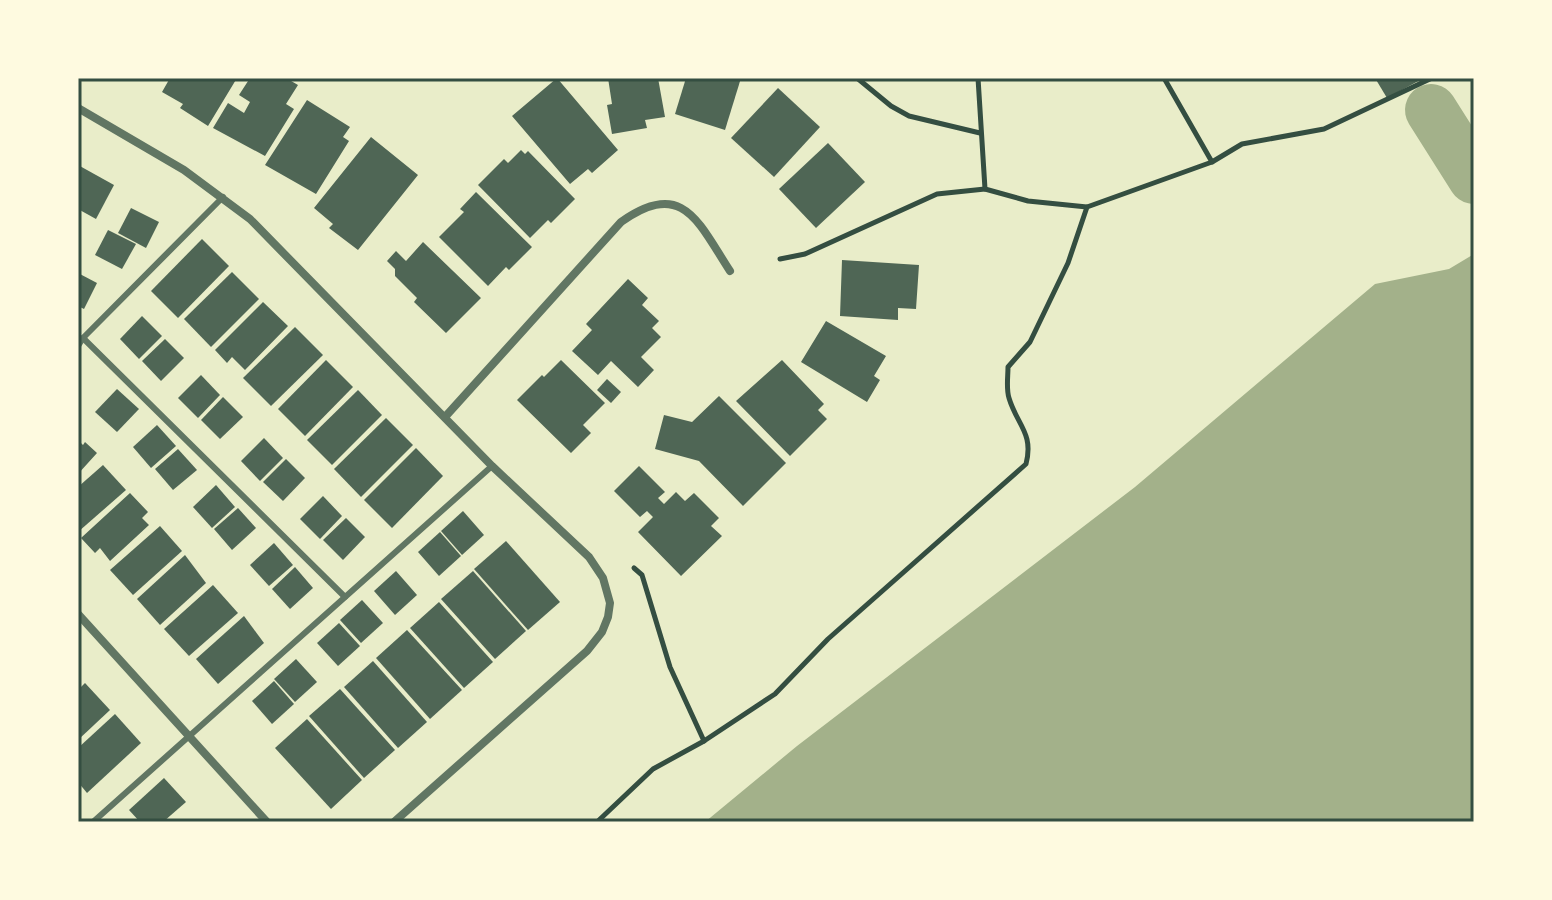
<svg xmlns="http://www.w3.org/2000/svg" width="1552" height="900" viewBox="0 0 1552 900" font-family="'Playfair Display',serif">
  <style>
    .water { fill: #a3b18a }
    .lines { fill: none; stroke-linecap: round; stroke-linejoin: round }
    .river { stroke: #a3b18a; stroke-width: 52 }
    .building { fill: #4f6655 }
    .path { stroke: #344e41; stroke-width: 5 }
    .service { stroke: #617663; stroke-width: 6 }
    .minor { stroke: #617663; stroke-width: 8 }
    .neatline { fill: none; stroke: #344e41; stroke-width: 3 }
  </style>
  <rect width="100%" height="100%" fill="#e9edc9"/>
  <polygon class="water" points="1474,254 1474,822 705,822 797,746 1135,487 1375,284 1449,269"/>
  <g class="lines">
    <polyline class="river" points="1431,110 1474,178"/>
  </g>
  <g class="building">
    <polygon points="170,78 237,78 208,126 180,108 183,104 162,92"/>
    <polygon points="250,78 270,81 271,78 286,78 298,85 286,104 294,109 265,156 213,128 228,103 244,113 250,102 239,95"/>
    <polygon points="557,78 618,150 592,173 588,169 570,184 512,116"/>
    <polygon points="608,78 658,78 665,117 645,120 647,128 612,134 607,105 612,104"/>
    <polygon points="686,78 741,78 725,130 675,114"/>
    <polygon points="1375,78 1424,78 1387,98"/>
    <polygon points="778,88 820,127 774,177 731,138"/>
    <polygon points="307,100 350,127 343,137 349,141 316,194 265,165"/>
    <polygon points="371,137 418,175 358,250 329,228 333,224 314,208"/>
    <polygon points="828,143 865,182 816,228 779,189"/>
    <polygon points="521,150 525,154 528,151 575,199 551,223 548,220 530,238 478,185 504,159 508,163"/>
    <polygon points="78,165 114,185 96,219 78,209"/>
    <polygon points="476,192 532,247 509,270 506,267 488,286 439,237 464,212 460,209"/>
    <polygon points="131,208 159,222 146,248 118,233"/>
    <polygon points="108,230 136,244 122,269 95,255"/>
    <polygon points="202,239 229,266 178,318 151,291"/>
    <polygon points="423,242 481,298 446,333 414,302 417,298 395,276 395,269 387,261 396,251 406,261"/>
    <polygon points="842,260 919,265 916,309 898,308 898,320 840,316"/>
    <polygon points="232,272 259,299 211,347 184,319"/>
    <polygon points="78,273 97,283 84,309 78,306"/>
    <polygon points="628,279 648,298 642,305 659,321 652,328 661,337 641,357 654,370 638,387 611,361 598,375 572,351 592,330 586,324"/>
    <polygon points="263,302 288,326 245,370 232,357 227,363 215,350"/>
    <polygon points="142,316 162,336 139,359 120,339"/>
    <polygon points="826,321 886,356 874,376 880,380 867,402 801,362"/>
    <polygon points="295,327 323,355 271,406 243,378"/>
    <polygon points="165,339 184,358 161,381 142,361"/>
    <polygon points="326,360 353,387 305,436 278,409"/>
    <polygon points="561,360 605,403 583,425 591,433 571,453 517,400 542,375 544,377"/>
    <polygon points="782,360 824,404 818,410 827,419 790,456 736,401"/>
    <polygon points="201,375 220,395 198,418 178,398"/>
    <polygon points="607,379 621,392 611,403 597,390"/>
    <polygon points="117,389 139,409 117,432 95,412"/>
    <polygon points="358,390 382,415 332,465 307,440"/>
    <polygon points="719,396 786,463 743,506 699,461 655,449 664,415 692,422"/>
    <polygon points="223,397 243,417 220,439 201,420"/>
    <polygon points="386,418 413,445 361,497 334,469"/>
    <polygon points="157,425 176,446 151,468 133,447"/>
    <polygon points="264,438 283,458 260,481 241,461"/>
    <polygon points="78,440 83,445 85,442 97,453 78,474"/>
    <polygon points="416,448 443,476 392,528 364,500"/>
    <polygon points="178,449 197,470 173,490 155,469"/>
    <polygon points="286,459 305,478 283,501 263,482"/>
    <polygon points="103,465 126,490 78,532 78,487"/>
    <polygon points="639,466 665,492 658,498 664,504 676,492 685,501 694,493 719,518 711,526 722,536 681,576 638,532 653,517 647,511 640,517 614,491"/>
    <polygon points="216,485 235,507 212,528 193,507"/>
    <polygon points="130,493 148,512 142,518 149,525 110,561 100,548 95,553 81,538"/>
    <polygon points="323,496 342,516 320,539 300,519"/>
    <polygon points="238,508 256,528 232,550 214,529"/>
    <polygon points="463,511 484,535 462,555 441,531"/>
    <polygon points="346,518 365,537 343,560 323,540"/>
    <polygon points="160,526 182,551 133,595 110,570"/>
    <polygon points="440,532 461,556 439,576 418,552"/>
    <polygon points="506,541 560,602 528,630 474,569"/>
    <polygon points="274,543 293,565 269,586 250,565"/>
    <polygon points="185,555 206,583 160,625 137,599"/>
    <polygon points="295,567 313,588 290,609 272,589"/>
    <polygon points="396,571 417,595 395,615 374,591"/>
    <polygon points="473,571 526,631 495,659 441,599"/>
    <polygon points="213,585 238,613 189,656 164,629"/>
    <polygon points="362,600 383,623 361,643 340,620"/>
    <polygon points="439,602 493,662 464,688 410,628"/>
    <polygon points="244,616 264,643 218,684 196,659"/>
    <polygon points="339,623 360,646 338,666 317,643"/>
    <polygon points="407,630 462,690 430,719 376,658"/>
    <polygon points="296,659 317,682 295,702 274,679"/>
    <polygon points="373,661 427,722 398,748 344,687"/>
    <polygon points="274,681 294,704 272,724 252,701"/>
    <polygon points="85,683 110,710 78,740 78,690"/>
    <polygon points="340,689 395,750 364,778 309,716"/>
    <polygon points="115,714 141,743 87,793 78,782 78,748"/>
    <polygon points="307,719 362,780 331,809 275,748"/>
    <polygon points="164,778 186,802 163,822 140,822 129,810"/>
  </g>
  <g class="lines">
    <g class="path">
      <polyline points="857,78 891,106 909,116 980,133"/>
      <polyline points="978,78 985,189 1028,201 1087,207"/>
      <polyline points="1164,78 1212,162"/>
      <polyline points="780,259 805,254 937,194 985,189"/>
      <polyline points="634,568 642,575 670,667 704,741"/>
      <path d="M597 822 653 769 704 741 775 694 828 639 1026 464C1034 433 1017 425 1009 398 1006 389 1008 377 1008 367L1030 342 1068 263 1087 207 1212 162 1242 144 1324 129 1432 78"/>
    </g>
    <g class="service">
      <polyline points="83,338 345,597"/>
      <polyline points="78,346 83,338 223,197"/>
      <polyline points="93,822 492,466"/>
    </g>
    <g class="minor">
      <polyline points="78,108 184,170 250,219 492,466 589,557 603,578 610,603 608,617 602,632 587,651 394,822"/>
      <path d="M445 417 621 222C683 178 698 222 730 271"/>
      <polyline points="78,614 267,822"/>
    </g>
  </g>
  <rect width="1552" height="900" fill="none" stroke="#fefae0" stroke-width="160"/>
  <rect x="80" y="80" width="1392" height="740" class="neatline"/>
</svg>
